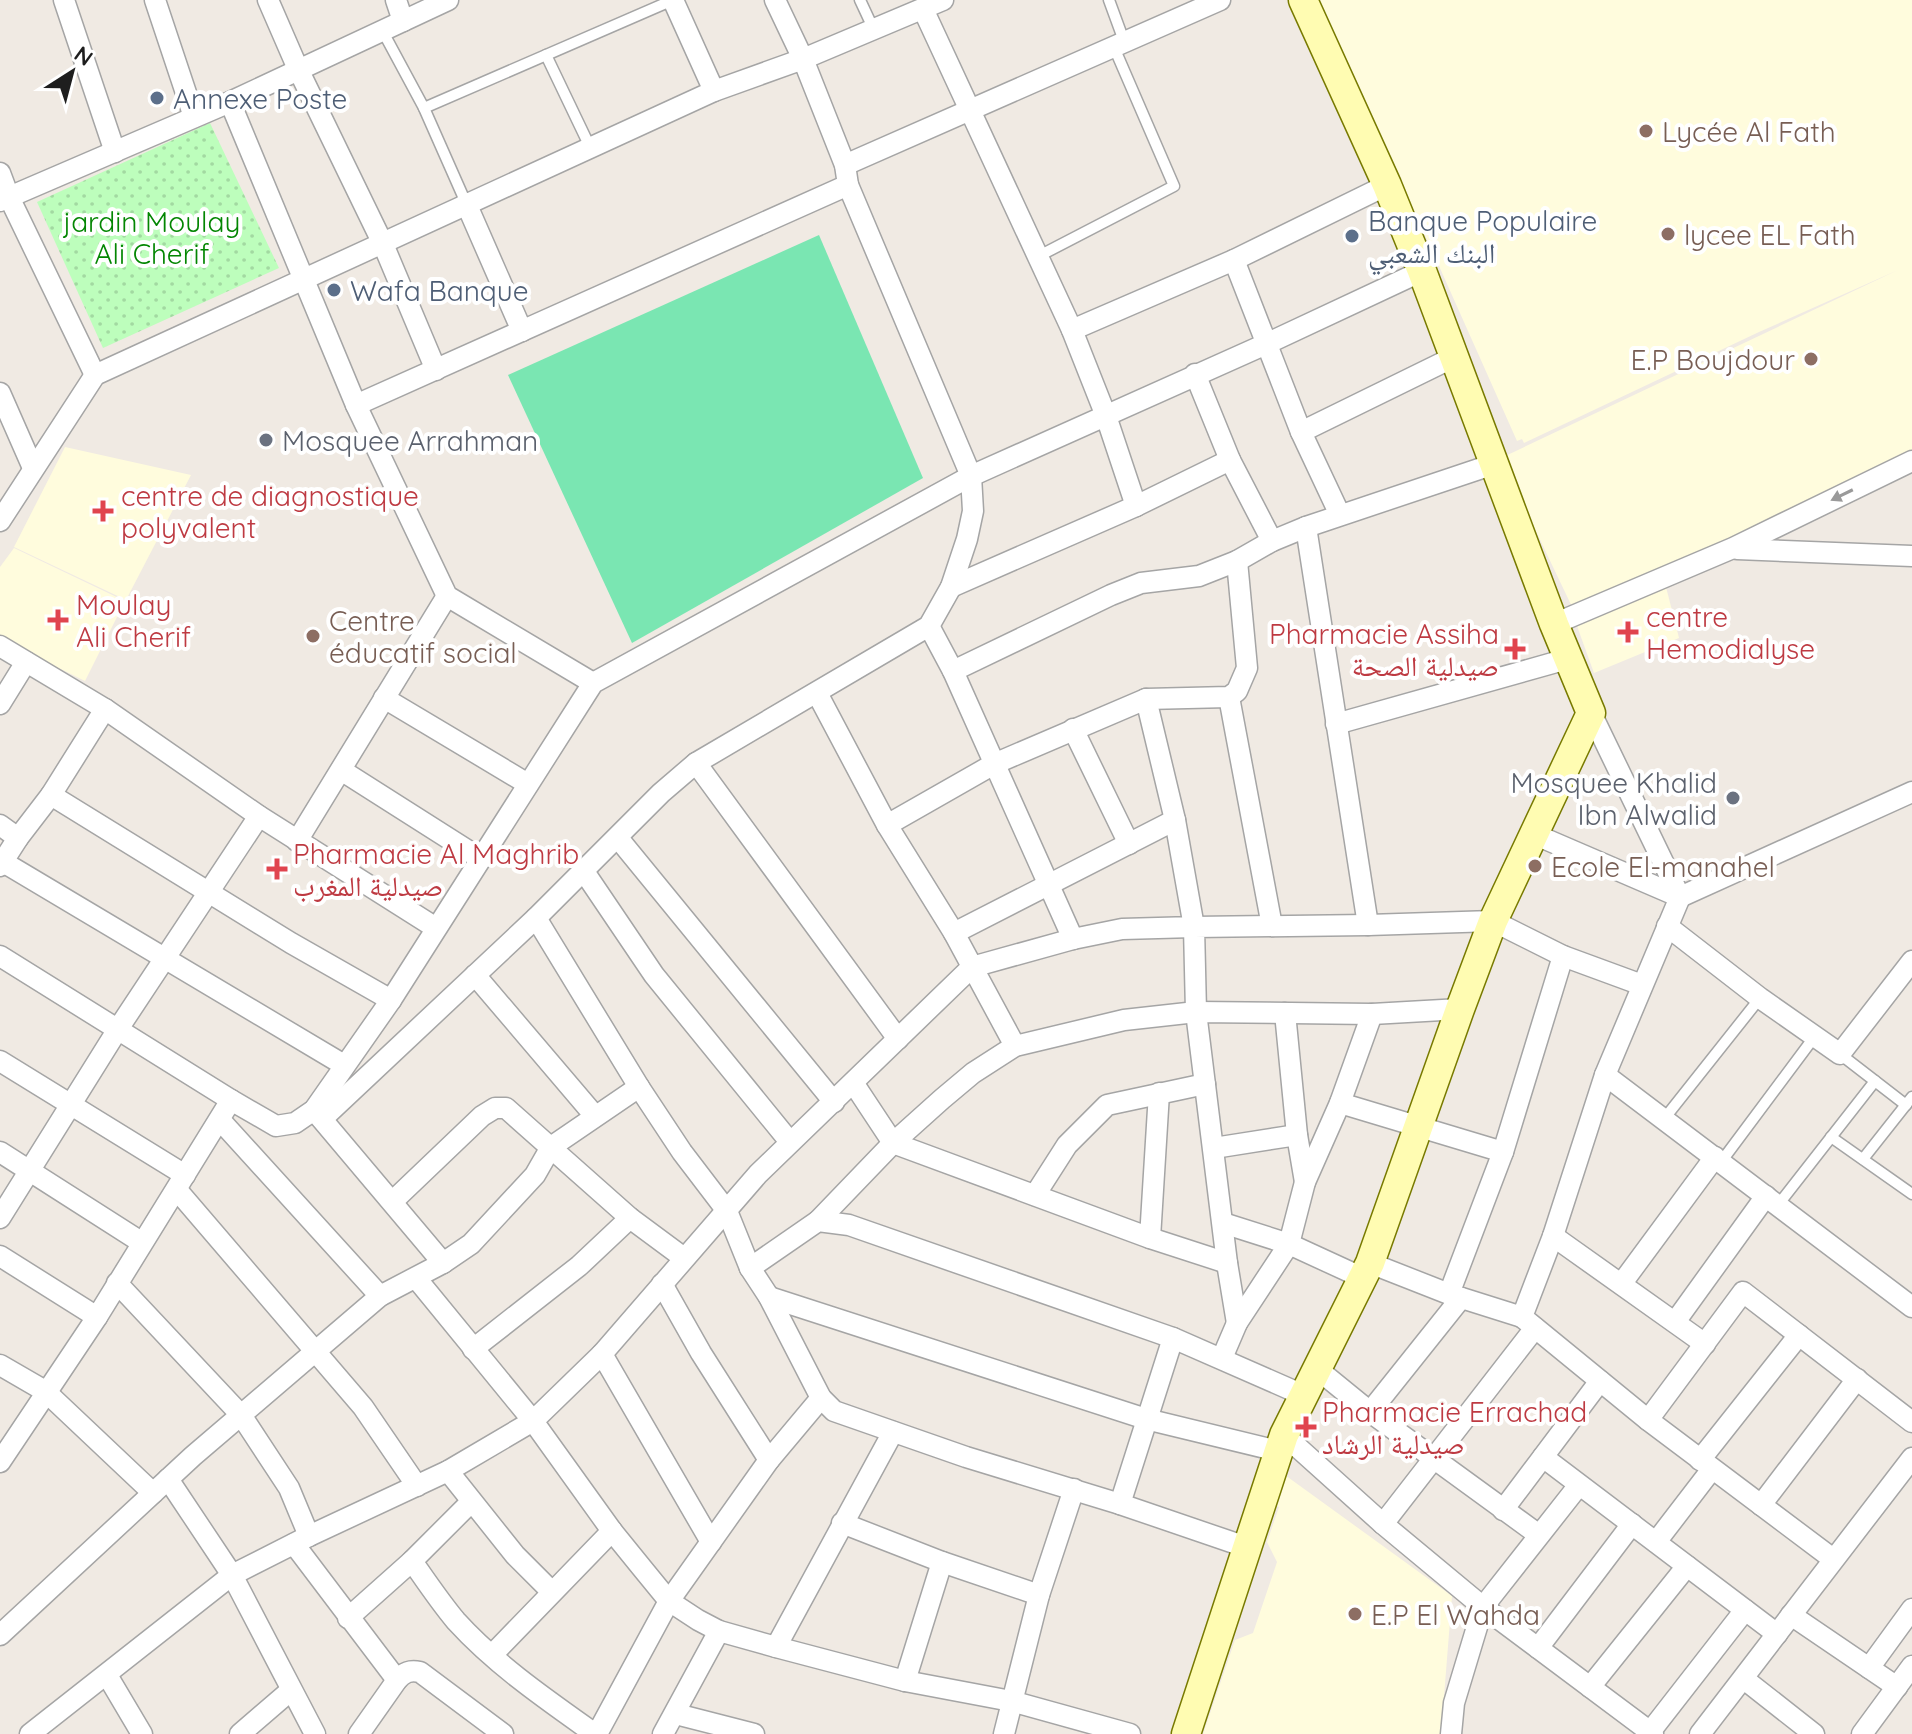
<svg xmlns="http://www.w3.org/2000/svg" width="1912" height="1734" viewBox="0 0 1912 1734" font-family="Quicksand,'Noto Naskh Arabic',sans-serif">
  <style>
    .education { fill: #fffcdd }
    .park { fill: url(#park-dots) }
    .pitch { fill: #7ae6b2 }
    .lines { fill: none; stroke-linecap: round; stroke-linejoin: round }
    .service-casing { stroke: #a5a5a5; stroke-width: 13 }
    .minor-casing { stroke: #a5a5a5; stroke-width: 23 }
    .secondary-casing { stroke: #787a00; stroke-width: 31 }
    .service { stroke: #fff; stroke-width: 10 }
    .minor { stroke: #fff; stroke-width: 20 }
    .secondary { stroke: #fffcb2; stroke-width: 28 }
    .oneway { fill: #9a9a9a }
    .service-dot { fill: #5c6f8a; stroke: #fff; stroke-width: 3 }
    .education-dot { fill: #8d6e63; stroke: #fff; stroke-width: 3 }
    .worship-dot { fill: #6b7280; stroke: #fff; stroke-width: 3 }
    .health-dot { fill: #e0444e; stroke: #fff; stroke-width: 3 }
    .labels { text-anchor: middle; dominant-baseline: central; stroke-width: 8; stroke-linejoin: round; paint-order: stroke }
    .service-label { font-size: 28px; fill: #4e5e75; stroke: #fff; text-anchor: start }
    .education-label { font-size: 28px; fill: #785e54; stroke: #fff; text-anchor: start }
    .park-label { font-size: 28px; fill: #038602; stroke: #fff }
    .worship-label { font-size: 28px; fill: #5b616d; stroke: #fff; text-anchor: start }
    .health-label { font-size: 28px; fill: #be3a42; stroke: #fff; text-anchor: start }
  </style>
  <defs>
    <pattern id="park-dots" width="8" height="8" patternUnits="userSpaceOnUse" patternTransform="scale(2)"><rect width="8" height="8" fill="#bdfebc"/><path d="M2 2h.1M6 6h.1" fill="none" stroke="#a2d9a1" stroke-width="1.8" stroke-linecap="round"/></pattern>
  </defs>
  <rect width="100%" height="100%" fill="#f0eae3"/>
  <g class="education">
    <polygon points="1314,0 1912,0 1912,454 1575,613 1501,458 1898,270 1759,332 1524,443 1522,439 1517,441 1431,248"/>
    <polygon points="65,447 191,475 126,600 14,547"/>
    <polygon points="14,548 125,601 85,681 0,639 0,567"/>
    <polygon points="1666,587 1679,638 1594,673 1577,626"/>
    <polygon points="1278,1470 1452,1596 1441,1734 1203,1734 1235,1640 1253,1633 1277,1562 1267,1542 1279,1507 1270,1503"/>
  </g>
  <polygon class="park" points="210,123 279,268 103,348 37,202"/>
  <polygon class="pitch" points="819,235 923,478 632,643 508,375"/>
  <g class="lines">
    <g class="service-casing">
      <g id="service">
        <polyline points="860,0 874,30"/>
        <polyline points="1109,0 1124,41"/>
        <polyline points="382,30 424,108 466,203"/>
        <polyline points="546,55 590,147"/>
        <polyline points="424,108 673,0"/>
        <polyline points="1037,257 1174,186 1113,45"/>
        <polyline points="1840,1054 1906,1105"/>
        <polyline points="1664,1119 1760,998"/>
        <polyline points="1831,1137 1912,1194"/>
        <polyline points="1863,1159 1912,1097"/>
        <polyline points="1721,1162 1815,1036"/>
        <polyline points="1778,1205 1875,1081"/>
      </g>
    </g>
    <g class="minor-casing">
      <g id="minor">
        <polyline points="64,0 115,152"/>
        <polyline points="155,0 194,117"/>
        <polyline points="268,0 298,69 383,244 436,370"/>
        <polyline points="396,0 403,21"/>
        <polyline points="673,0 714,91"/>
        <polyline points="923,9 1072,330 1106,416 1136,506"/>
        <polyline points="230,102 356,405 447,596 593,683"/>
        <polyline points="845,165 1220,0"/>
        <polyline points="0,173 9,197 95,375"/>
        <polyline points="0,201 230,102 448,0"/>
        <polyline points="466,203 522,331"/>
        <polyline points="1234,260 1301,432 1340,515"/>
        <polyline points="1072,330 1234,260 1387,185"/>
        <polyline points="1195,374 1230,460 1272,541"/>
        <polyline points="0,393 33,468"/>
        <polyline points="356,405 848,185 845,165 803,59 775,0"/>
        <polyline points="1301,432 1454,357"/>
        <polyline points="0,521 95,375 714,91 803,59 943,0"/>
        <polyline points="1306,527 1368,925"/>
        <polyline points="1737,549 1912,556"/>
        <polyline points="951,587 1136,506 1230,460"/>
        <polyline points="1554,624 1733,548 1912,461"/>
        <polyline points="929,626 953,671 1073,939"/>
        <polyline points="0,646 105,709 259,816 436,928"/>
        <polyline points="953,671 1111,595 1141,583 1199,576 1237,561 1272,541 1306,527 1494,464"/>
        <polyline points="817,693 887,825 954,933 1015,1046"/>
        <polyline points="1229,697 1272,926"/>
        <polyline points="384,698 528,784"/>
        <polyline points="0,704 26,662"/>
        <polyline points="1591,713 1680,897 1605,1075 1553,1236 1522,1317 1648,1420 1833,1559"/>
        <polyline points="1336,724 1567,659"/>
        <polyline points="1073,729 1129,844"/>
        <polyline points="696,763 898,1039"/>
        <polyline points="341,770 481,859"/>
        <polyline points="51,795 291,943 391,1000"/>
        <polyline points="0,825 18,838"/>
        <polyline points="887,825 994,764 1146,699 1229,697 1237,691 1247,668 1237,561"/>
        <polyline points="1536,835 1680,897 1912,792"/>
        <polyline points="618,838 834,1102"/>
        <polyline points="297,841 447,596"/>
        <polyline points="3,862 344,1065"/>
        <polyline points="0,866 18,838 51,795 105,709"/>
        <polyline points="583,870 654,975 790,1142"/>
        <polyline points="536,918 639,1087 682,1152 727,1211 750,1268 769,1297 821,1398 834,1411 966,1457 1120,1504 1249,1548"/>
        <polyline points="1667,926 1760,998 1840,1054 1912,961"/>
        <polyline points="954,933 1175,820"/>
        <polyline points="0,956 231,1100"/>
        <polyline points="475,975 595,1116"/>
        <polyline points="1285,1013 1297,1135 1305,1182"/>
        <polyline points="0,1061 185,1175"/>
        <polyline points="1605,1075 1912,1307"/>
        <polyline points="854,1084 893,1143 1150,1238 1227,1263"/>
        <polyline points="1340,1103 1503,1152"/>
        <polyline points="314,1110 443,1263"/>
        <polyline points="322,1119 536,918 661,793 696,763 929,626 951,587 967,539 973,511 971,476 848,185"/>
        <polyline points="220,1120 380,1296"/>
        <polyline points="1214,1148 1297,1135"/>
        <polyline points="0,1152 141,1242"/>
        <polyline points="177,1190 363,1407 417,1486"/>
        <polyline points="1035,1195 1067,1145 1107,1105 1205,1084"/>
        <polyline points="393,1201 482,1116 495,1108 506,1108 630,1218 684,1258"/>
        <polyline points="0,1218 118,1029 259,816"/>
        <polyline points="818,1221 893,1143 942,1099 973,1073 1015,1046 1124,1020 1196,1012 1372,1014 1460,1009"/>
        <polyline points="1223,1223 1289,1244 1363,1278"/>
        <polyline points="1553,1236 1705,1344"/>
        <polyline points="1150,1238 1159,1093"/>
        <polyline points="0,1256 97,1317"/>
        <polyline points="1370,1263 1449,1294 1522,1317"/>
        <polyline points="750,1268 818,1221 849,1225 1173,1338 1303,1395"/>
        <polyline points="416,1278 533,1421 612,1531 642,1568 669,1601 698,1620 719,1631 776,1647 905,1681 1011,1701 1130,1734"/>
        <polyline points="117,1283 241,1415 289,1488 309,1536"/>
        <polyline points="1622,1283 1715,1157"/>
        <polyline points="662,1284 701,1353 769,1460"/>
        <polyline points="1449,1294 1503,1152 1563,956"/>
        <polyline points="769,1297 1146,1419 1278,1451"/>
        <polyline points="1675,1322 1766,1196"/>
        <polyline points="1237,1323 1227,1263 1196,1012 1194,927 1368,925 1493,921 1563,956 1642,985"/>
        <polyline points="473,1349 579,1266 630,1218"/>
        <polyline points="602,1354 711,1542"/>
        <polyline points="1222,1358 1237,1323 1289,1244 1305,1182 1340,1103 1372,1014"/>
        <polyline points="0,1365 45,1391 153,1493"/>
        <polyline points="1316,1368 1370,1412 1539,1535"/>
        <polyline points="1370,1412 1461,1298"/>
        <polyline points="1648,1420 1743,1292 1912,1422"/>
        <polyline points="1284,1435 1383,1524 1483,1607 1653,1734"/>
        <polyline points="1543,1457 1777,1634"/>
        <polyline points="1700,1460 1799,1335"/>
        <polyline points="0,1462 97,1317 231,1100 276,1126 295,1123 314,1110 391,1000 593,683 971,476 1266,344 1422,271"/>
        <polyline points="448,1471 515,1555 551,1591"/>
        <polyline points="168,1479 232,1575 315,1734"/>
        <polyline points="1120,1504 1173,1338"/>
        <polyline points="1761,1505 1857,1379"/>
        <polyline points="1503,1510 1600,1381"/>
        <polyline points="842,1523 942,1562 1039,1595"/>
        <polyline points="1383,1524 1535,1328"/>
        <polyline points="1656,1542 1712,1469"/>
        <polyline points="294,1544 397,1680"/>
        <path d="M412 1561C426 1581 440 1602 456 1621 496 1665 547 1700 595 1734"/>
        <polyline points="1791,1615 1897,1687"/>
        <polyline points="348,1618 412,1561 471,1502"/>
        <polyline points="0,1635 193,1456 380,1296 443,1263 471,1244 535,1175 551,1147 639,1087"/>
        <polyline points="776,1647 893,1432"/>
        <polyline points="1538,1648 1632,1524"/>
        <polyline points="492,1655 612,1531"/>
        <polyline points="1869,1668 1912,1609"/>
        <polyline points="107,1675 142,1734"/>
        <polyline points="1744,1679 1814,1734"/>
        <polyline points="905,1681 942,1562"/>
        <polyline points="1590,1687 1687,1566"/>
        <polyline points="676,1714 754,1734"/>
        <polyline points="1650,1732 1745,1610"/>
        <polyline points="30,1734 232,1575 309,1536 448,1471 533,1421 602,1354 758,1174 972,967 1073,939 1122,929 1194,927 1175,820 1146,699"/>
        <polyline points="240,1734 290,1691"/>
        <path d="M359 1734 397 1680C404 1672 410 1670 420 1672L503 1734"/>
        <polyline points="597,1734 669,1601 769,1460 821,1398"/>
        <polyline points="663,1734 719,1631"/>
        <polyline points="1004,1734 1039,1595 1074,1489"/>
        <polyline points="1451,1734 1454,1703 1483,1607 1579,1485"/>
        <polyline points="1700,1734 1912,1458"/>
        <polyline points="1862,1734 1912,1666"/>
      </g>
    </g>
    <g class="secondary-casing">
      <polyline id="secondary" points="1186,1734 1284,1435 1370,1263 1460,1009 1493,921 1591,713 1554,624 1422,271 1387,185 1303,0"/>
    </g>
    <use href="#service" class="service"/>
    <use href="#minor" class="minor"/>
    <use href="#secondary" class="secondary"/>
  </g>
  <defs><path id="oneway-solid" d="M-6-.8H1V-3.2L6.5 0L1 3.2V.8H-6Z" transform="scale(2)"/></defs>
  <use class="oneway" href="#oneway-solid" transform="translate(1842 495) rotate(154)"/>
  <g class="service-dot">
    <circle cx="157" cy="98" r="8"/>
    <circle cx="1352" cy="236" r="8"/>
    <circle cx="334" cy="290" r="8"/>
  </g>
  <g class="education-dot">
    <circle cx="1646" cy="131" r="8"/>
    <circle cx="1668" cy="234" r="8"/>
    <circle cx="1811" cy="359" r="8"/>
    <circle cx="313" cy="636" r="8"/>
    <circle cx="1535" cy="866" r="8"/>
    <circle cx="1355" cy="1614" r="8"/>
  </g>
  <g class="worship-dot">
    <circle cx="266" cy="440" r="8"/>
    <circle cx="1733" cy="798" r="8"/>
  </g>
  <g class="health-dot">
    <path d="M99 499h8v8h8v8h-8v8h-8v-8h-8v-8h8z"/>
    <path d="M54 608h8v8h8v8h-8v8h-8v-8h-8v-8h8z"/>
    <path d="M1624 620h8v8h8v8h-8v8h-8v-8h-8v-8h8z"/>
    <path d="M1511 637h8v8h8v8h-8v8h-8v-8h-8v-8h8z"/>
    <path d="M273 857h8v8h8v8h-8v8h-8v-8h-8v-8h8z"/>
    <path d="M1302 1415h8v8h8v8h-8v8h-8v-8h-8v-8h8z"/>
  </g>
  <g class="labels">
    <g class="service-label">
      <text x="173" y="98">Annexe Poste</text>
      <text x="1368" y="220">Banque Populaire<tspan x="1368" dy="32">البنك الشعبي</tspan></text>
      <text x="350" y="290">Wafa Banque</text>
    </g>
    <g class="education-label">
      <text x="1662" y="131">Lycée Al Fath</text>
      <text x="1684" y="234">lycee EL Fath</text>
      <text x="1795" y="359" text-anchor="end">E.P Boujdour</text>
      <text x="329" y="620">Centre<tspan x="329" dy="32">éducatif social</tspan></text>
      <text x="1551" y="866">Ecole El-manahel</text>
      <text x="1371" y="1614">E.P El Wahda</text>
    </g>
    <g class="park-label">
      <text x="152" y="221">jardin Moulay<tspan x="152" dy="32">Ali Cherif</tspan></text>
    </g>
    <g class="worship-label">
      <text x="282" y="440">Mosquee Arrahman</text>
      <text x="1717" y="782" text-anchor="end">Mosquee Khalid<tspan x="1717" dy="32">Ibn Alwalid</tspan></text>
    </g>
    <g class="health-label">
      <text x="121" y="495">centre de diagnostique<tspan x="121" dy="32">polyvalent</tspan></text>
      <text x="76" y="604">Moulay<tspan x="76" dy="32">Ali Cherif</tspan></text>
      <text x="1646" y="616">centre<tspan x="1646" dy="32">Hemodialyse</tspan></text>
      <text x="1499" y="633" text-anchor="end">Pharmacie Assiha<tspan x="1499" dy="32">صيدلية الصحة</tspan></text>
      <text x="293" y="853">Pharmacie Al Maghrib<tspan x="293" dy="32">صيدلية المغرب</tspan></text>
      <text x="1322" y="1411">Pharmacie Errachad<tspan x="1322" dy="32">صيدلية الرشاد</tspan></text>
    </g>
  </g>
  <g transform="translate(72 72) rotate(36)" stroke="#ffffff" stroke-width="6" paint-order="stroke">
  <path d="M0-6L14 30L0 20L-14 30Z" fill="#1e1e1e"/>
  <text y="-12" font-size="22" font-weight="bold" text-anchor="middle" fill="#1e1e1e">N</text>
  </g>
</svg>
